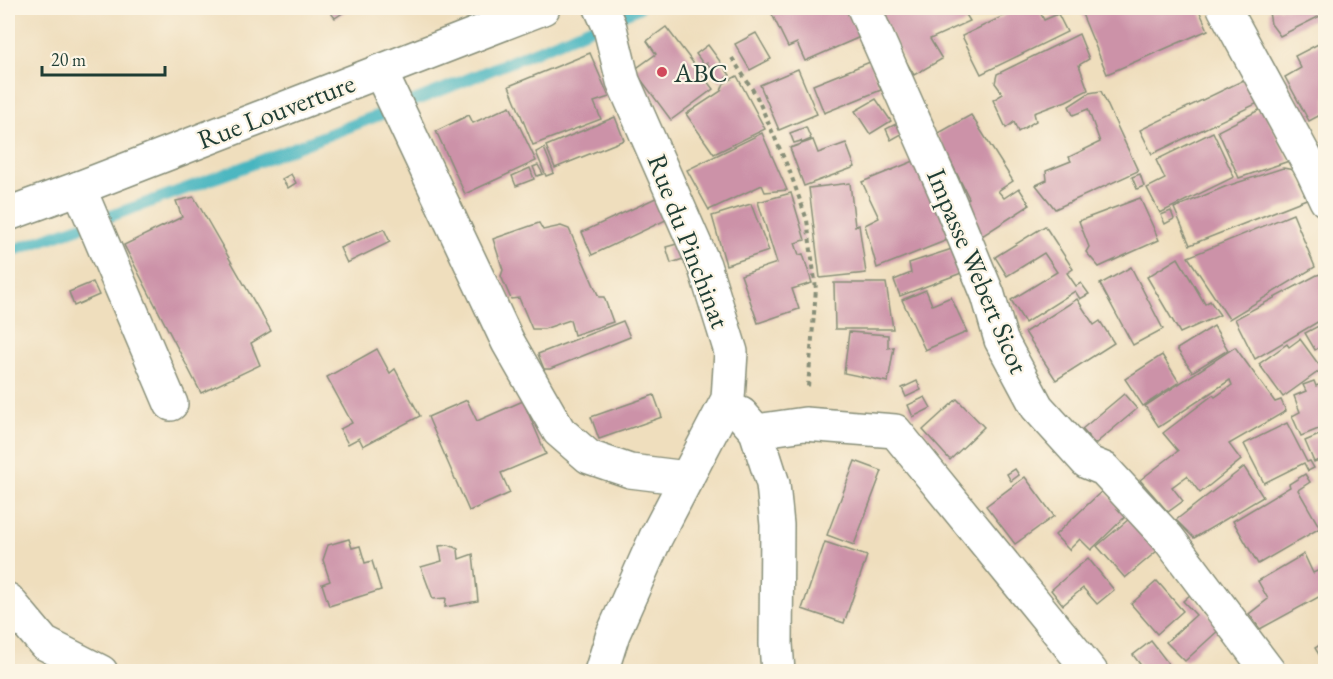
<svg xmlns="http://www.w3.org/2000/svg" width="1333" height="679" viewBox="0 0 1333 679" font-family="'EB Garamond',serif">
  <style>
    .lines { fill: none; stroke-linecap: round; stroke-linejoin: round }
    .stream { stroke: #46b5c0; stroke-width: 12 }
    .building { fill: #cc92a8 }
    .minor-casing { stroke: #878e78; stroke-width: 36 }
    .major-casing { stroke: #878e78; stroke-width: 36 }
    .path { stroke: #878e78; stroke-width: 4; stroke-dasharray: 4.5 4.5; stroke-linecap: butt }
    .minor { stroke: #fff; stroke-width: 33 }
    .major { stroke: #fff; stroke-width: 33 }
    .poi-dot { fill: #d1495b; stroke: #fcf5e5; stroke-width: 2 }
    .labels { text-anchor: middle; dominant-baseline: central; stroke-width: 4.5; stroke-linejoin: round; paint-order: stroke }
    .poi-label { font-size: 27px; fill: #1f3d34; stroke: #fcf5e5; text-anchor: start }
    .street-label { font-size: 27px; fill: #1f3d34; stroke: #fcf5e5 }
  </style>
  <rect width="100%" height="100%" fill="#fcf5e5"/>
  <filter id="ink" filterUnits="userSpaceOnUse"><feTurbulence type="fractalNoise" baseFrequency=".0167" numOctaves="2"/><feDisplacementMap in="SourceGraphic" scale="12" xChannelSelector="R" yChannelSelector="G"/><feConvolveMatrix kernelMatrix="1 2 1 2 8 2 1 2 1" color-interpolation-filters="sRGB"/></filter>
  <filter id="wash" filterUnits="userSpaceOnUse"><feTurbulence type="fractalNoise" baseFrequency=".008" numOctaves="4" result="noise"/><feDisplacementMap in="SourceGraphic" scale="24" xChannelSelector="R" yChannelSelector="G"/><feGaussianBlur stdDeviation="1.35" result="paint"/><feColorMatrix in="noise" values="0 0 0 0 0 0 0 0 0 0 0 0 0 0 0 0 0 1.4 0 .05"/><feComposite in="paint" operator="in"/></filter>
  <g filter="url(#wash)">
    <rect width="100%" height="100%" fill="#efdebd"/>
    <g class="lines">
      <path class="stream" d="M8 252C220 179 432 97 638 8"/>
    </g>
    <g id="blocks">
      <g class="building">
        <polygon points="327,8 350,8 335,18"/>
        <polygon points="769,8 846,8 860,37 805,61 797,43 788,47"/>
        <polygon points="878,8 962,8 970,21 930,39 942,59 914,75 898,48"/>
        <polygon points="1020,8 1038,8 1044,20 1058,14 1067,32 981,74 962,36"/>
        <polygon points="1097,8 1198,8 1208,30 1107,74 1082,14"/>
        <polygon points="1275,8 1326,8 1326,13 1280,36 1271,24 1269,12"/>
        <polygon points="666,27 713,89 671,120 634,70 656,54 647,41"/>
        <polygon points="756,33 771,59 750,70 735,44"/>
        <polygon points="1079,34 1089,59 1079,65 1088,90 1066,101 1034,113 1036,121 1018,132 1014,122 1006,128 993,100 1003,94 995,83 997,74"/>
        <polygon points="1326,40 1326,112 1309,121 1285,77 1301,68 1295,56"/>
        <polygon points="708,45 730,75 720,82 707,63 704,65 696,54"/>
        <polygon points="590,53 609,97 594,102 601,119 533,145 509,86"/>
        <polygon points="870,62 881,90 824,113 813,85"/>
        <polygon points="798,69 817,114 779,130 760,85"/>
        <polygon points="737,76 765,129 714,154 686,114 721,91 724,83"/>
        <polygon points="1246,79 1258,103 1152,154 1140,130"/>
        <polygon points="1101,91 1138,171 1055,209 1036,185 1047,180 1046,171 1071,161 1069,157 1100,142 1088,109 1073,115 1069,106 1089,93"/>
        <polygon points="876,99 891,121 870,134 855,111"/>
        <polygon points="510,106 536,161 465,194 436,131 469,115 473,123"/>
        <polygon points="1263,108 1289,161 1239,178 1218,131"/>
        <polygon points="971,115 1013,181 998,191 1004,198 1019,188 1030,205 979,238 962,203 969,198 937,134"/>
        <polygon points="615,117 624,140 555,168 546,146"/>
        <polygon points="902,121 907,131 891,140 886,129"/>
        <polygon points="806,127 811,139 802,143 801,141 794,143 790,133"/>
        <polygon points="1213,132 1234,177 1160,213 1147,188 1165,179 1156,160"/>
        <polygon points="762,133 787,190 765,192 762,185 709,210 687,170"/>
        <polygon points="813,140 818,153 846,143 855,167 804,186 790,148"/>
        <polygon points="544,148 554,173 546,176 536,152"/>
        <polygon points="914,161 955,237 877,268 865,225 879,218 862,182"/>
        <polygon points="538,165 543,174 537,176 533,167"/>
        <polygon points="530,168 534,179 516,186 512,176"/>
        <polygon points="1283,168 1294,170 1309,198 1190,245 1174,208 1227,186"/>
        <polygon points="291,174 296,183 288,188 282,179"/>
        <polygon points="1140,174 1144,186 1137,189 1132,177"/>
        <polygon points="850,183 855,226 859,225 866,273 820,278 809,188"/>
        <polygon points="791,193 805,240 795,243 799,255 803,254 812,283 792,289 799,309 758,323 741,275 777,263 758,202"/>
        <polygon points="194,197 271,331 251,343 260,365 201,393 124,245 182,217 176,201"/>
        <polygon points="658,197 668,219 592,255 582,232"/>
        <polygon points="1140,198 1159,240 1099,267 1086,252 1089,247 1079,221"/>
        <polygon points="751,204 769,251 726,265 712,216"/>
        <polygon points="1171,211 1174,219 1165,224 1161,215"/>
        <polygon points="1293,214 1315,267 1229,319 1188,257"/>
        <polygon points="539,223 543,230 561,226 569,229 599,297 604,297 613,322 574,335 570,320 544,329 532,329 519,298 511,299 501,276 503,270 493,239"/>
        <polygon points="1045,226 1073,269 1067,273 1076,286 1081,283 1089,294 1080,299 1075,291 1025,323 1011,300 1057,272 1044,253 1007,276 995,257"/>
        <polygon points="384,229 390,242 347,263 340,248"/>
        <polygon points="677,244 683,259 671,263 666,247"/>
        <polygon points="955,248 964,272 900,296 894,280 911,273 909,263"/>
        <polygon points="1178,258 1205,304 1210,301 1220,315 1180,333 1147,277"/>
        <polygon points="1131,267 1163,329 1133,345 1100,284"/>
        <polygon points="1326,273 1326,317 1255,359 1235,319 1317,275"/>
        <polygon points="93,282 99,295 74,306 69,292"/>
        <polygon points="834,283 886,283 893,329 835,329"/>
        <polygon points="926,290 932,305 951,297 967,332 925,350 902,300"/>
        <polygon points="1077,299 1094,325 1100,321 1114,343 1056,380 1025,332"/>
        <polygon points="623,321 630,337 550,369 544,369 538,354"/>
        <polygon points="1326,322 1326,355 1321,346 1315,350 1305,333"/>
        <polygon points="1214,326 1228,350 1192,372 1177,349"/>
        <polygon points="849,332 888,335 888,348 894,347 888,382 844,373"/>
        <polygon points="1300,339 1322,369 1283,397 1259,364 1287,344 1289,347"/>
        <polygon points="1235,347 1275,402 1281,400 1286,411 1229,444 1241,460 1200,493 1187,476 1172,487 1183,501 1168,512 1140,480 1178,451 1163,433 1213,395 1215,397 1232,385 1230,380 1159,427 1145,406"/>
        <polygon points="377,349 390,373 395,369 420,416 363,446 359,438 348,444 340,429 352,423 327,377"/>
        <polygon points="1162,355 1179,382 1143,406 1125,379"/>
        <polygon points="917,381 921,390 906,397 902,388"/>
        <polygon points="1314,381 1316,386 1326,382 1326,426 1301,436 1292,416 1300,412 1294,396 1306,391 1303,385"/>
        <polygon points="1124,394 1137,409 1095,444 1082,429"/>
        <polygon points="654,395 662,417 599,439 591,417"/>
        <polygon points="925,397 931,408 913,417 908,405"/>
        <polygon points="957,399 984,427 950,460 923,430"/>
        <polygon points="467,400 477,421 523,401 546,454 501,473 510,493 469,511 428,417"/>
        <polygon points="1287,423 1307,462 1310,461 1314,468 1308,471 1304,463 1264,483 1244,444"/>
        <polygon points="1326,432 1326,457 1314,462 1305,441"/>
        <polygon points="855,461 882,471 854,545 827,535"/>
        <polygon points="1244,467 1263,497 1194,538 1176,520"/>
        <polygon points="1015,469 1019,475 1011,481 1007,474"/>
        <polygon points="1305,474 1310,482 1298,490 1320,528 1258,564 1233,521 1290,487 1289,484"/>
        <polygon points="1025,477 1054,516 1015,544 986,506"/>
        <polygon points="1103,490 1127,515 1091,550 1080,539 1069,550 1055,535"/>
        <polygon points="1129,519 1157,551 1125,578 1097,546"/>
        <polygon points="349,539 352,548 360,546 365,563 372,561 381,590 329,606 322,584 330,581 323,560 328,545"/>
        <polygon points="825,542 867,556 844,623 802,609"/>
        <polygon points="449,545 458,549 459,559 473,554 478,601 445,607 446,598 433,599 421,567 442,561 439,546"/>
        <polygon points="1304,554 1313,573 1326,567 1326,588 1324,589 1326,593 1260,629 1249,614 1268,599 1258,581"/>
        <polygon points="1088,558 1114,590 1097,604 1083,588 1063,605 1051,590"/>
        <polygon points="1157,581 1183,611 1157,634 1131,604"/>
        <polygon points="1190,595 1221,628 1185,661 1166,642 1196,615 1183,601"/>
        <polygon points="1151,641 1168,663 1156,672 1146,672 1133,655"/>
        <polygon points="1326,641 1326,666 1315,648"/>
      </g>
    </g>
  </g>
  <g filter="url(#ink)">
    <use href="#blocks" fill-opacity="0" stroke="#878e78" stroke-width="1.5"/>
    <g class="lines">
      <g class="minor-casing">
        <g id="minor">
          <polyline points="864,8 945,191 988,295 1001,340 1037,407 1087,462 1104,469 1168,538 1269,672"/>
          <polyline points="1224,8 1312,170 1326,200"/>
          <polyline points="380,71 508,342 559,431 589,457 630,471 687,478"/>
          <polyline points="79,188 171,404"/>
          <polyline points="741,414 756,431 773,484 777,525 776,644 778,672"/>
          <polyline points="756,431 805,424 895,431 1091,672"/>
          <polyline points="8,600 44,643 101,672"/>
          <polyline points="601,672 613,634 656,537 728,399 731,352 704,265 623,81 610,28 601,8"/>
        </g>
      </g>
      <g class="major-casing">
        <polyline id="major" points="8,214 79,188 543,8"/>
      </g>
      <polyline class="path" points="732,58 756,95 790,172 807,220 816,289 808,387"/>
      <use href="#minor" class="minor"/>
      <use href="#major" class="major"/>
    </g>
  </g>
  <circle class="poi-dot" cx="662" cy="72" r="6"/>
  <g class="labels">
    <g class="poi-label">
      <text x="674" y="72">ABC</text>
    </g>
    <g class="street-label">
      <text transform="translate(276 111) rotate(-21)">Rue Louverture</text>
      <text transform="translate(689 241) rotate(69)">Rue du Pinchinat</text>
      <text transform="translate(978 271) rotate(67)">Impasse Webert Sicot</text>
    </g>
  </g>
  <rect width="1333" height="679" fill="none" stroke="#fcf5e5" stroke-width="30"/>
  <path d="M42 66v9h123v-9" fill="none" stroke="#1f3d34" stroke-width="3"/>
  <text x="51" y="66" font-size="18" fill="#1f3d34" stroke="#fcf5e5" stroke-width="4.5" paint-order="stroke">20 m</text>
</svg>
